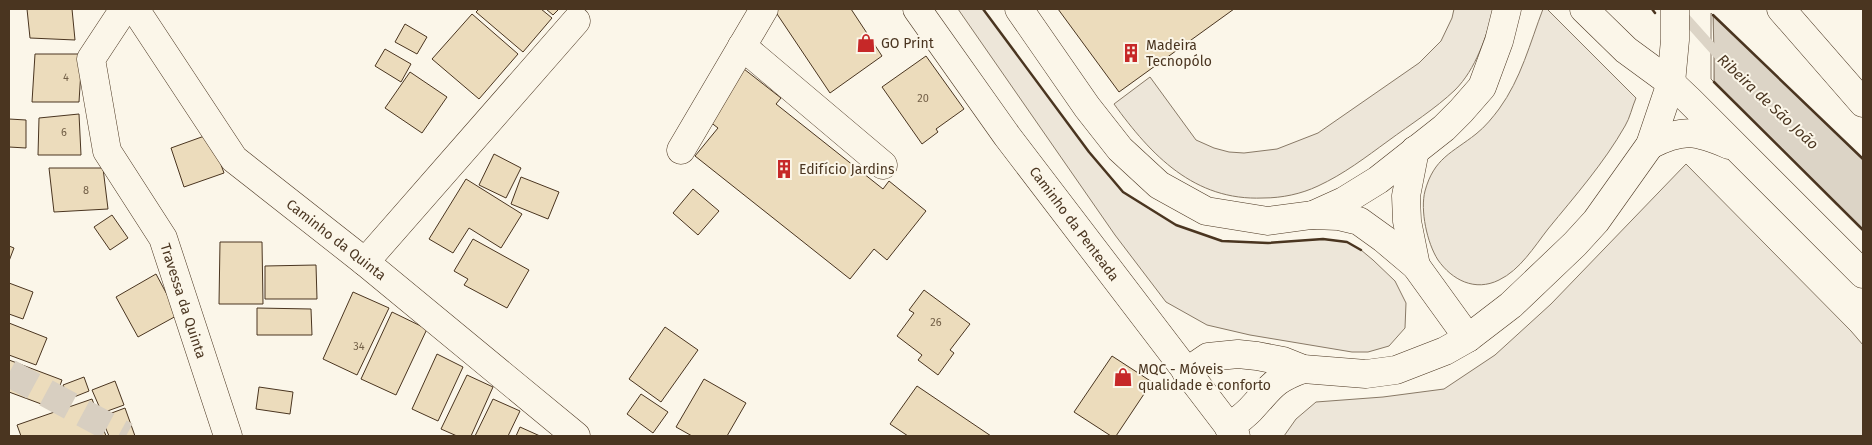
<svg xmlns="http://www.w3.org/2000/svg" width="1872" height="445" viewBox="0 0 1872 445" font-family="'Fira Sans',sans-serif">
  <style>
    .green { fill: #ede6d9; stroke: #887966 }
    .water { fill: #dcd4c6; stroke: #887966 }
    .pier { fill: #fbf6e9; stroke: #887966 }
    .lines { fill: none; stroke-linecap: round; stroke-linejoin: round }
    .stream { stroke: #dcd4c6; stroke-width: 10 }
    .building { fill: #ecdcbc; stroke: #4a3520 }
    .highway-tunnel { stroke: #d8cfc1; stroke-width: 28; stroke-dasharray: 28 14; stroke-linecap: butt }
    .minor-casing { stroke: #4a3520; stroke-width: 29 }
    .major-casing { stroke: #4a3520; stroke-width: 29 }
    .minor { stroke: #fbf6e9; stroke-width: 28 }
    .major { stroke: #fbf6e9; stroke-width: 28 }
    .wall { stroke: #4a3520; stroke-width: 2.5 }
    .labels { text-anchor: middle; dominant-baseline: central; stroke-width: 4; stroke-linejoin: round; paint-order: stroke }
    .number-label { font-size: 11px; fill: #725f47 }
    .poi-label { font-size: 14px; fill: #4a3520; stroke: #fbf6e9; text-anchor: start }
    .street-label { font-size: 14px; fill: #4a3520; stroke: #fbf6e9 }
    .water-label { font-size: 15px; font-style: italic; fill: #4a3520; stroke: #fbf6e9 }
  </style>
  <rect width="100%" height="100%" fill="#fbf6e9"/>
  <g class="green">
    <polygon points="958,9 983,9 1089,152 1123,192 1176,225 1222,241 1268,243 1323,239 1347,242 1361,250 1373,260 1395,281 1406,303 1405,328 1389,346 1368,352 1352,352 1250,335 1207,325 1166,302 1115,235"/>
    <path d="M1454 9H1494C1486 37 1476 69 1455 90 1435 109 1411 124 1388 141 1366 157 1344 174 1318 186 1301 194 1282 198 1263 198 1194 201 1151 155 1114 104L1150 77 1196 140 1214 148 1229 152 1244 153 1277 149 1318 133 1419 63 1441 41 1452 18Z"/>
    <path d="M1543 9H1547L1636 98C1632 107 1630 118 1625 126 1604 163 1575 196 1548 229 1534 247 1520 270 1499 280 1475 292 1452 280 1438 260 1427 243 1420 210 1425 191 1434 158 1452 153 1476 134 1485 127 1493 117 1499 109 1521 79 1530 43 1543 9Z"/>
    <polygon points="1686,164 1851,331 1863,345 1863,436 1284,436 1296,419 1316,402 1383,397 1444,389 1495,355 1551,304"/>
  </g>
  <polygon class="water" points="1713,15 1863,159 1863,230 1714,82"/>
  <polygon class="pier" points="1711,13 1713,15 1714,52 1714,82 1711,79"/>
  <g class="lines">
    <polyline class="stream" points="1681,13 1723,60"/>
  </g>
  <g class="building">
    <polygon points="27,9 72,9 75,40 30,38"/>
    <polygon points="479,9 541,9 552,18 523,52 476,12"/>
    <polygon points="546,9 559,9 553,15"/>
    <polygon points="777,9 851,9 882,56 830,93 775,11"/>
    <polygon points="1058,9 1234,9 1119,92"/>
    <polygon points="472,14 518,54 479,99 432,59"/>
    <polygon points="405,24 427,37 417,54 395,42"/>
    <polygon points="385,49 411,64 401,82 375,66"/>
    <polygon points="35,54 82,54 79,102 32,102"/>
    <polygon points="926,56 964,109 936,129 938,132 922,144 882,87"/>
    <polygon points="744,69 781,98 776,104 883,189 889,181 926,211 887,260 874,249 850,279 695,156 718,128 705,118"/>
    <polygon points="410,72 447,97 422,133 385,108"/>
    <polygon points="79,114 81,155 38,155 39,118"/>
    <polygon points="9,119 26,120 26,148 9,147"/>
    <polygon points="210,134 224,173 184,187 171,148"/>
    <polygon points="494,154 521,168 506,198 479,185"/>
    <polygon points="49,168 103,168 108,209 54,212"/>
    <polygon points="521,177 559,192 548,219 511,204"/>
    <polygon points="466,179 522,214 501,248 469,228 453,253 429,239"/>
    <polygon points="693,189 719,211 698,235 673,213"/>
    <polygon points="112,215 128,238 110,250 94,227"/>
    <polygon points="473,239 529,270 507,308 464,285 468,279 454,271"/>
    <polygon points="220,242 262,242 263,304 219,304"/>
    <polygon points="9,246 14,248 9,261"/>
    <polygon points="316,265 317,299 265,299 265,266"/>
    <polygon points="156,274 178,315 138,337 116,297"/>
    <polygon points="9,283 33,292 23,319 9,314"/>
    <polygon points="924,290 970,324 950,350 954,353 938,375 918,360 922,355 897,336 914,313 909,310"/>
    <polygon points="353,292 389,308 357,375 323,359"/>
    <polygon points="257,308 311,309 312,335 257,335"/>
    <polygon points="392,312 427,329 396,395 361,379"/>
    <polygon points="9,323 47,338 36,365 9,355"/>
    <polygon points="665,327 698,350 661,402 629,379"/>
    <polygon points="437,354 463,367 438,421 412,409"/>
    <polygon points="1112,356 1152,382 1116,436 1111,436 1074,412"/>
    <polygon points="9,360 62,380 52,408 9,392"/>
    <polygon points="467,375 493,387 471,436 457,436 441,429"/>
    <polygon points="84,377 89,391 69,399 63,385"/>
    <polygon points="704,379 746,403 727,436 692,436 676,427"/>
    <polygon points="115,381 124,405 102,413 92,390"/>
    <polygon points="917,386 991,436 908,436 890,424"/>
    <polygon points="259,387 293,392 290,414 256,409"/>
    <polygon points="641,394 668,412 653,433 627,414"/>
    <polygon points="92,399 106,436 21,436 17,425"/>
    <polygon points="493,399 520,411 508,436 475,436"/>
    <polygon points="125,408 135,436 109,436 101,417"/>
    <polygon points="520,427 540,436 516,436"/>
  </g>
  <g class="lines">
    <polyline class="highway-tunnel" points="9,373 126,436"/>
    <g class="minor-casing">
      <g id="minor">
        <polyline points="124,9 91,59 107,151 163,238 228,436"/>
        <polyline points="135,9 234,159 365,262 576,436"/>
        <polyline points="917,9 1007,136 1236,436"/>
        <polyline points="1019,9 1087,107 1120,149 1159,185 1206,211 1268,221 1312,215 1338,216 1359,221 1384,239 1416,266 1468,338"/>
        <polyline points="1584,9 1626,50 1671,83 1689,100 1863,274"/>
        <polyline points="742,46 883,165"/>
        <path d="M1650 145C1684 128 1696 131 1729 145"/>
        <polyline points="681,150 764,9"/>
        <polyline points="1415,150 1406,196 1407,221 1416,266"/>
        <polyline points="1313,215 1344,201 1378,180 1444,128 1461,111 1482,87 1499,41 1507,9"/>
        <polyline points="365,262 576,21"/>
        <polyline points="1186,372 1208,357 1238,354 1257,356 1283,361 1303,369 1366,374 1396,370 1445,351 1468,338 1511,305 1575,244 1596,221 1650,145 1671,83 1675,40 1675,9"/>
        <path d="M1229 428C1236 422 1244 416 1250 410 1271 388 1272 380 1303 369"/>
      </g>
    </g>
    <g class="major-casing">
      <polyline id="major" points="1781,9 1863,103"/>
    </g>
    <use href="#minor" class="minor"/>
    <use href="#major" class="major"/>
    <g class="wall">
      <polyline points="983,9 1089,152 1123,192 1176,225 1222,241 1268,243 1323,239 1347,242 1361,250"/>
      <polyline points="1652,9 1655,13"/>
      <polyline points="1713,15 1863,159"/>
      <polyline points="1714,82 1863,230"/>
    </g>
  </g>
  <defs>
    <g id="shop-bare" transform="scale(1.5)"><path d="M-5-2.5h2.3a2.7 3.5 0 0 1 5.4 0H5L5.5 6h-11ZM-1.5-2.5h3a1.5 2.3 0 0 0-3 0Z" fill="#c62828" stroke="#fbf6e9" stroke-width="2.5" paint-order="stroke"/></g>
    <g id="building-bare" transform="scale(1.5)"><path d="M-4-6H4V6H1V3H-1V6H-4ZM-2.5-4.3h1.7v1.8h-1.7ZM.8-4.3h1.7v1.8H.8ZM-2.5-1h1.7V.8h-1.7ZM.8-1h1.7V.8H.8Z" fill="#c62828" stroke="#fbf6e9" stroke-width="2.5" paint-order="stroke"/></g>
  </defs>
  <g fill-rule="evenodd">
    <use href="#shop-bare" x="866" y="43"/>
    <use href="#building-bare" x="1131" y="53"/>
    <use href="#building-bare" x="784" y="169"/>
    <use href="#shop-bare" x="1123" y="377"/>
  </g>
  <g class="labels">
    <g class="number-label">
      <text x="66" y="77">4</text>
      <text x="923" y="98">20</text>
      <text x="64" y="132">6</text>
      <text x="86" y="190">8</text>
      <text x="936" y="322">26</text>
      <text x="359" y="346">34</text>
    </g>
    <g class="poi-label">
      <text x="881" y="43">GO Print</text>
      <text x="1146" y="45">Madeira<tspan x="1146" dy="16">Tecnopólo</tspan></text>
      <text x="799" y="169">Edifício Jardins</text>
      <text x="1138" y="369">MQC - Móveis<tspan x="1138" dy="16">qualidade e conforto</tspan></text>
    </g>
    <g class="street-label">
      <text transform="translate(1074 224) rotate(53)">Caminho da Penteada</text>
      <text transform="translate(336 240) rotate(38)">Caminho da Quinta</text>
      <text transform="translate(183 301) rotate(72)">Travessa da Quinta</text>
    </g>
    <g class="water-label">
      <text transform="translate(1768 102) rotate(43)">Ribeira de São João</text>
    </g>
  </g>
  <rect width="1872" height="445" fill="none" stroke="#4a3520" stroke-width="20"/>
</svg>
